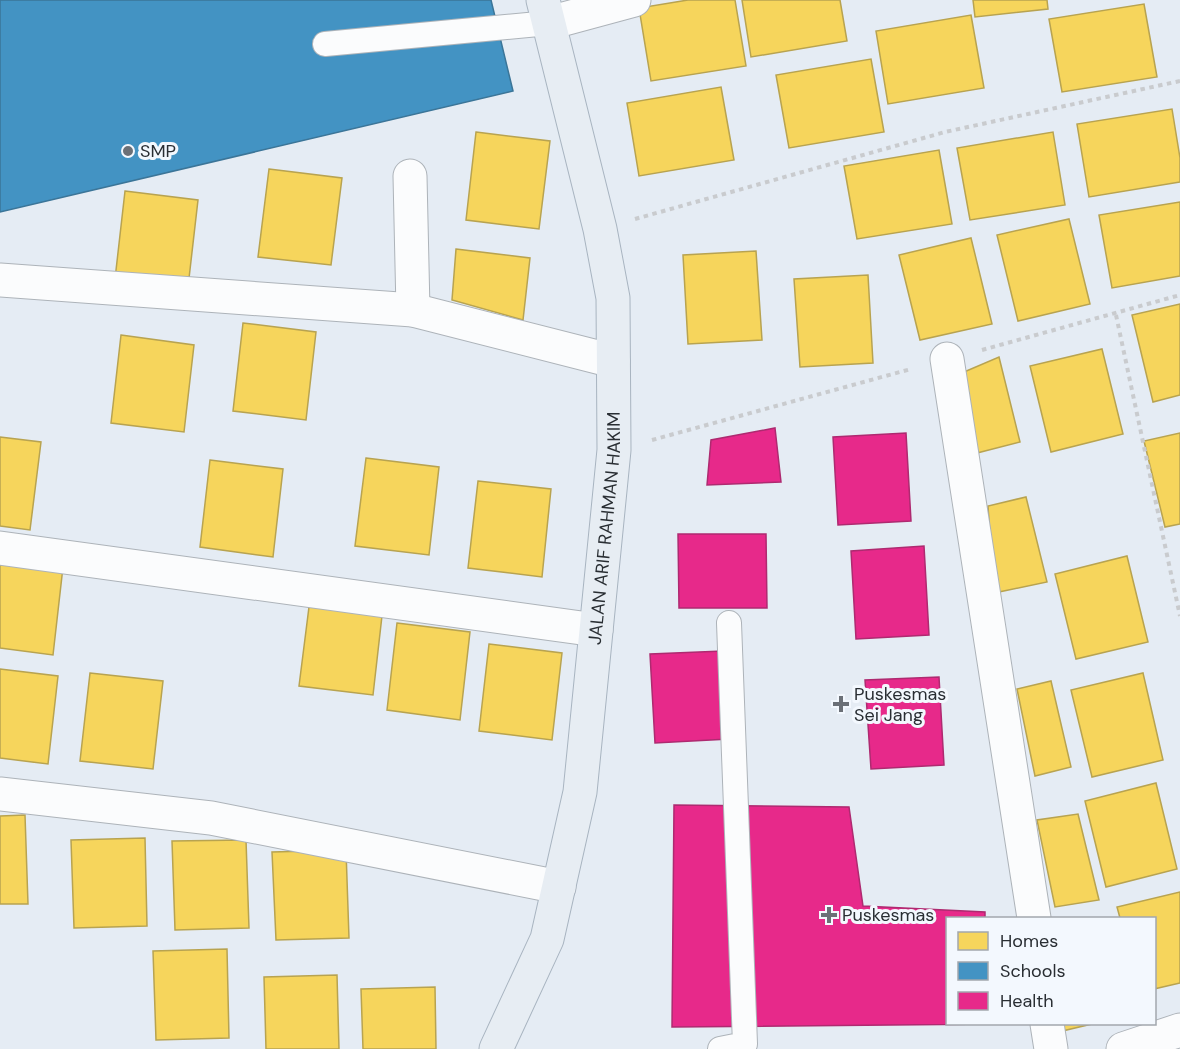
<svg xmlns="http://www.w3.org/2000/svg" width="1180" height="1049" viewBox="0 0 1180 1049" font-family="'DM Sans',sans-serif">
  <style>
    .homes { fill: #f6d55c; stroke: #b8a350; stroke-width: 1.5 }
    .schools { fill: #4393c3; stroke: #3b7598; stroke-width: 1.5 }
    .health { fill: #e7298a; stroke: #ae2a70; stroke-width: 1.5 }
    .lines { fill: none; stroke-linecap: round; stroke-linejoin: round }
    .lane-casing { stroke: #adb3b9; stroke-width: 26 }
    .street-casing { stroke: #adb3b9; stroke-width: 35 }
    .primary-casing { stroke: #a8b4c0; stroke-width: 35 }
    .path { stroke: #c9cbce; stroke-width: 4; stroke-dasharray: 4.5 4.5; stroke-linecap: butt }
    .lane { stroke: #fbfcfd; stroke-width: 24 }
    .street { stroke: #fbfcfd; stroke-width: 33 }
    .primary { stroke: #e7edf3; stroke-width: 33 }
    .poi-dot { fill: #6b7077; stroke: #f3f8fe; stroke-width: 2 }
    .labels { text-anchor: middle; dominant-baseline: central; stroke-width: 6; stroke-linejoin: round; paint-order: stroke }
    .poi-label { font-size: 18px; fill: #292e33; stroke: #f3f8fe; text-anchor: start }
    .street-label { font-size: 18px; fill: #292e33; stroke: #f3f8fe }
  </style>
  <rect width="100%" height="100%" fill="#e5ecf4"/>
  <g class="homes">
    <polygon points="688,0 735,0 746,66 651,81 639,8"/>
    <polygon points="742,0 840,0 847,41 751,57"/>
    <polygon points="973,0 1047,0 1048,9 975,17"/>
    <polygon points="1144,4 1157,77 1062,92 1049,19"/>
    <polygon points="971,15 984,88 888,104 876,31"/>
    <polygon points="871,59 884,132 789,148 776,75"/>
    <polygon points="721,87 734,160 639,176 627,103"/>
    <polygon points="1172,109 1180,158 1180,182 1089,197 1077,124"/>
    <polygon points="476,132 550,141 539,229 466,220"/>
    <polygon points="1053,132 1065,205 970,220 957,148"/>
    <polygon points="939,150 952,224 857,239 844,166"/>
    <polygon points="269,169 342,178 331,265 258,257"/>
    <polygon points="125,191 198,200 188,287 115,279"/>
    <polygon points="1180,202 1180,276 1112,288 1099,215"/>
    <polygon points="1069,219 1090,304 1018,321 997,235"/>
    <polygon points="971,238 992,324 920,340 899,255"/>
    <polygon points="456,249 530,258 523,320 452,300"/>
    <polygon points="756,251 762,340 688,344 683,255"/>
    <polygon points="868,275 873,363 800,367 794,279"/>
    <polygon points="1180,304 1180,395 1153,402 1132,315"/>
    <polygon points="243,323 316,332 306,420 233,411"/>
    <polygon points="121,335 194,345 184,432 111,423"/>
    <polygon points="1102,349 1123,434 1051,452 1030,366"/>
    <polygon points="999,357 1020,442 977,453 964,372"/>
    <polygon points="1180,433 1180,524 1165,527 1144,441"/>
    <polygon points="0,437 41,442 30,530 0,526"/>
    <polygon points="366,458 439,467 429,555 355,546"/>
    <polygon points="210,460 283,469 273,557 200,547"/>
    <polygon points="478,481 551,489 542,577 468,568"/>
    <polygon points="1026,497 1047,582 994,593 988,506"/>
    <polygon points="1127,556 1148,642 1076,659 1055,574"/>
    <polygon points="0,559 63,567 53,655 0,648"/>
    <polygon points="310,599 383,607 373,695 299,686"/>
    <polygon points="397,623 470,632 460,720 387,710"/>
    <polygon points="489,644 562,653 552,740 479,731"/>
    <polygon points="0,669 58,676 48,764 0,758"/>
    <polygon points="90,673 163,681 153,769 80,761"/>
    <polygon points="1143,673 1163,760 1092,777 1071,690"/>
    <polygon points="1051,681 1071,767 1035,776 1017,689"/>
    <polygon points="1156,783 1177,869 1106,887 1085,801"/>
    <polygon points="1078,814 1099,900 1055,907 1037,820"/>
    <polygon points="25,815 28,904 0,904 0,816"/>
    <polygon points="145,838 147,926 74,928 71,840"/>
    <polygon points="246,840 249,928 175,930 172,841"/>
    <polygon points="346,850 349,938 276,940 272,852"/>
    <polygon points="1180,892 1180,983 1154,989 1154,918 1120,918 1117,907"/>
    <polygon points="227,949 229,1038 156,1040 153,951"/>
    <polygon points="337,975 339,1049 266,1049 264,977"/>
    <polygon points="435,987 436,1049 363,1049 361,989"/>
    <polygon points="1056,1024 1092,1024 1058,1032"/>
  </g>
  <polygon class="schools" points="0,0 491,0 513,91 0,212"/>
  <g class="health">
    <polygon points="775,428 781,482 707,485 711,440"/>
    <polygon points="906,433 911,521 838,525 833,437"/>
    <polygon points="678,534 766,534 767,608 679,608"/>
    <polygon points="924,546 929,635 856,639 851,551"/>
    <polygon points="723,651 729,739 655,743 650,654"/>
    <polygon points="939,677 944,765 871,769 865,680"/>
    <polygon points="674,805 849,807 863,906 985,912 985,918 948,918 948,1024 994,1024 672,1027"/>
  </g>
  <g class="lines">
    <g class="lane-casing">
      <g id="lane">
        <polyline points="325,44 549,23"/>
        <polyline points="720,1049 745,1044 729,623"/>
      </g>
    </g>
    <g class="street-casing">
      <g id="street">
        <polyline points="549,23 634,0"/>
        <polyline points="410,176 413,310"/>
        <polyline points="0,280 413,310 613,361"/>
        <polyline points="947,359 1034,918"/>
        <polyline points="0,548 596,630"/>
        <polyline points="0,794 211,818 559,887"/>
        <polyline points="1047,1024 1051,1049"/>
        <polyline points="1123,1049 1180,1030"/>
      </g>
    </g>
    <g class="primary-casing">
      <g id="primary">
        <path id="s1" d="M496 1049 547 939 580 792 614 450 613 298 600 229 543 0"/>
      </g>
    </g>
    <g class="path">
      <polyline points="635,219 945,132 1180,81"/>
      <polyline points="1116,315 1180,616"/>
      <polyline points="982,350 1180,295"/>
      <polyline points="652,440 911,369"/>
    </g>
    <use href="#lane" class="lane"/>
    <use href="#street" class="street"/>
    <use href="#primary" class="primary"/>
  </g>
  <g class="poi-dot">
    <circle cx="128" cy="151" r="6"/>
    <path d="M838 695h6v6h6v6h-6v6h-6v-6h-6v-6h6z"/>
    <path d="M826 906h6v6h6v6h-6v6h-6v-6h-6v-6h6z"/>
  </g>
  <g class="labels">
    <g class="poi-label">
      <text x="140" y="151">SMP</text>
      <text x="854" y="694">Puskesmas<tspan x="854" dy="21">Sei Jang</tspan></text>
      <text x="842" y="915">Puskesmas</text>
    </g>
    <g class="street-label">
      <text stroke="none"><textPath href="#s1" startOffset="537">JALAN ARIF RAHMAN HAKIM</textPath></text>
    </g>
  </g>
  <rect x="946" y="917" width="210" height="108" fill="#f3f8fe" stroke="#a2a7ad" stroke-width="1.5"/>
  <rect x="958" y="932" width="30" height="18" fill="#f6d55c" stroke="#a2a7ad" stroke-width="1.5"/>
  <text x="1000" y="947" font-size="18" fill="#292e33">Homes</text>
  <rect x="958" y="962" width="30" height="18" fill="#4393c3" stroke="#a2a7ad" stroke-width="1.5"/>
  <text x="1000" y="977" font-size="18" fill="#292e33">Schools</text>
  <rect x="958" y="992" width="30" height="18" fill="#e7298a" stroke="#a2a7ad" stroke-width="1.5"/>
  <text x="1000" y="1007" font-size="18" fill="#292e33">Health</text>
</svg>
